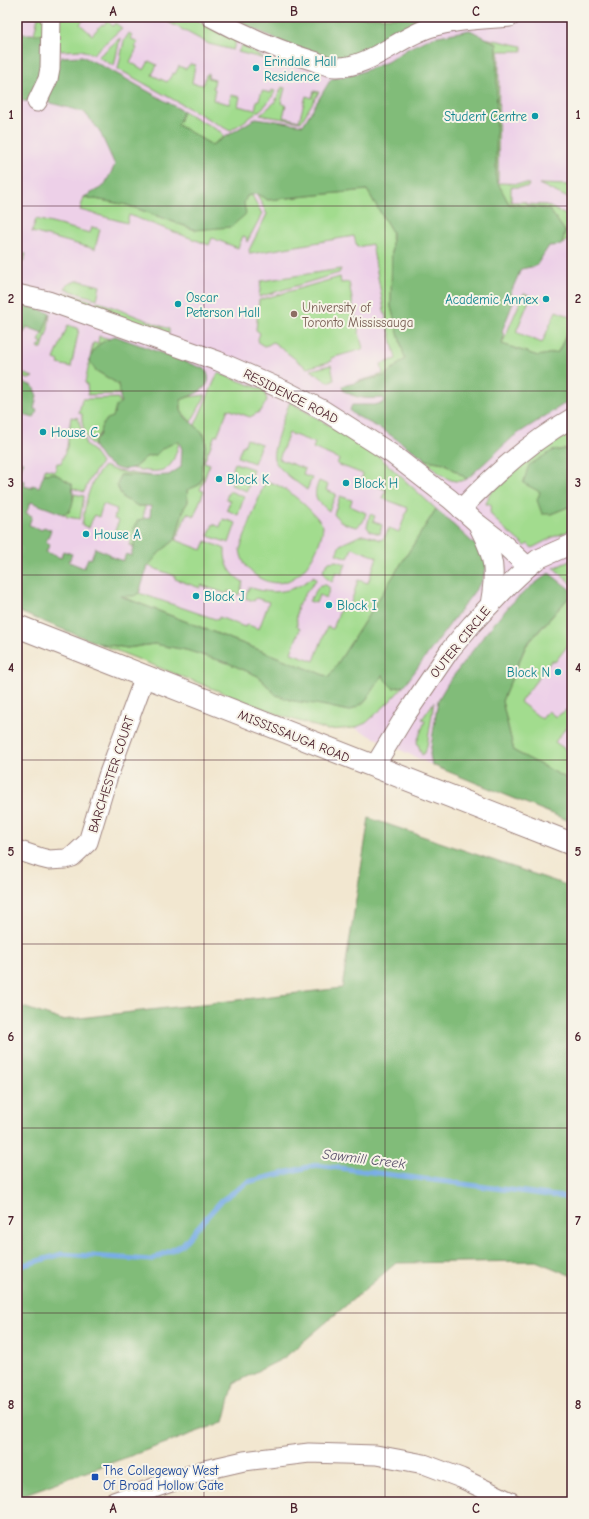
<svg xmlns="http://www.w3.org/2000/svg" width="589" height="1519" viewBox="0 0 589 1519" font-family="'Comic Neue',sans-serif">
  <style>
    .built { fill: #edd0e8 }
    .green { fill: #a2dc8e; stroke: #767e5c }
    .forest { fill: #81bc79; stroke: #666e52 }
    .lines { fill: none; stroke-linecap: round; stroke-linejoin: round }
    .stream { stroke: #79ade6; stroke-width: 5 }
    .minor-casing { stroke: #9e837e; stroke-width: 21 }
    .major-casing { stroke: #9e837e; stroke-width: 24 }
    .minor { stroke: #fff; stroke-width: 19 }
    .major { stroke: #fff; stroke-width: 22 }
    .grid { fill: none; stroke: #4a1f2b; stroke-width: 1; stroke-opacity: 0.55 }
    .culture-dot { fill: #0f9aa8; stroke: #f7f3e8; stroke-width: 1.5 }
    .education-dot { fill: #8d6e63; stroke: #f7f3e8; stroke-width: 1.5 }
    .transit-dot { fill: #1a4fb4; stroke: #f7f3e8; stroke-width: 1.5 }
    .labels { text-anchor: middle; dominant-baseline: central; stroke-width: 4; stroke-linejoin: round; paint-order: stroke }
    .culture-label { font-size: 13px; fill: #0d838f; stroke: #f7f3e8; text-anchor: start }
    .education-label { font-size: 13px; fill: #785e54; stroke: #f7f3e8; text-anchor: start }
    .street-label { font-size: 13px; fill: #4a1f2b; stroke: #f7f3e8 }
    .transit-label { font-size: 13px; fill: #164399; stroke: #f7f3e8; text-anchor: start }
    .water-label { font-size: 14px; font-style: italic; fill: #5a516c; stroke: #f7f3e8 }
    .neatline { fill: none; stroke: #4a1f2b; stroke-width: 1.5 }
    .grid-label { font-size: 13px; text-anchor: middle; font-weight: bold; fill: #4a1f2b }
  </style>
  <rect width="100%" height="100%" fill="#f7f3e8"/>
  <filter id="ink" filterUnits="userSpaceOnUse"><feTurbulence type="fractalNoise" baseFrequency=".025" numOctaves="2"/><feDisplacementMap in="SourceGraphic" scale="8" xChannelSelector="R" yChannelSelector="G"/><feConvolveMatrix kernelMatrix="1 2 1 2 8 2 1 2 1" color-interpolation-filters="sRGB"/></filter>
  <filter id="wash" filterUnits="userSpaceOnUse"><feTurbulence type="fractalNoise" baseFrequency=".012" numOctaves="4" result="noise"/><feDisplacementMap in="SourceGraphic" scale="16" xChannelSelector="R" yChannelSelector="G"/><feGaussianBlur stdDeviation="0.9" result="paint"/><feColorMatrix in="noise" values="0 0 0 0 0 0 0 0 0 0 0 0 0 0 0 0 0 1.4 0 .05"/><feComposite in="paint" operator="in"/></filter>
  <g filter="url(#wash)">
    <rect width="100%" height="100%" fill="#f2e7d0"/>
    <polygon class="built" points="17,17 572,17 572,822 432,765 354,728 328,730 282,716 17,611"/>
    <g class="green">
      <polygon points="38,17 46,17 46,38 34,34"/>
      <polygon points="57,17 72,18 73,17 86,17 80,24 92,35 102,24 104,25 107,21 113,26 115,23 122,28 93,54 81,50 61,51 59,49"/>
      <polygon points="159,17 191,17 236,41 233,50 209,44"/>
      <path d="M129 33 132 35 130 38 138 42 135 47 137 48 130 62 144 70 149 61 157 65 152 75 167 82 173 73 175 74 179 66 186 69 190 64 195 65 192 83 203 85 206 75 209 73 208 78 215 80 213 88 215 89 213 100 229 104 231 95 240 97 238 106 255 110 257 100H259L262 91 271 93 272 90 275 91C268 109 245 120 230 131L118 69 124 41Z"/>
      <polygon points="120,38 114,66 98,57"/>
      <path d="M485 38 522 46V51H499L498 183 529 184 528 187H511V202H525L526 204 546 205 572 218C572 230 573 237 562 245L565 231 549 209 509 204 495 179 497 44Z"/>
      <polygon points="242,45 265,59 238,52"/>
      <polygon points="282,87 285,88 281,103 286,105 283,117 299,121 306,96 312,98 314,91 319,92 301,122 260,115 275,102"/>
      <polygon points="183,111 221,132 224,137 212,145 178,125"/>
      <polygon points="539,184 572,185 572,200"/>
      <polygon points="367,190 392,232 391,307 405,359 384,376 356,382 383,374 381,364 396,359 384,310 372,244 357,247 354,236 250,254 249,250 267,214 257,194 268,200"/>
      <polygon points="252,195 262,214 247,242 246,237 243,236 238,248 212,238 209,245 129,215 127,223 80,210 84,197 127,205 195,230 243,203 247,196"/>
      <polygon points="36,219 90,233 92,227 100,229 95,249 32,232"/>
      <polygon points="17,252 26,254 24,260 17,269"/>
      <polygon points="341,269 339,273 259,297 261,281"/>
      <polygon points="340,277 341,283 349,282 355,316 363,349 331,358 332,361 307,368 273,342 268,345 264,346 259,343 258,339 260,333 256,330 259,300"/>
      <polygon points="76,281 81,281 100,286 97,299 65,289 67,285"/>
      <polygon points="64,292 92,301 90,307 64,299"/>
      <polygon points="524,293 531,296 516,332 542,343 556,311 571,317 572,316 572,325 569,329 558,352 538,356 502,344"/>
      <polygon points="97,301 169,329 169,334 94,309"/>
      <polygon points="50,313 48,329 42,348 38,348 42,342 39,341"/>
      <polygon points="68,325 79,329 71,367 58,364 59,361 54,359"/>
      <polygon points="99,336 110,339 99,344 95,370 118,384 120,394 88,395 87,384 85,383 93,343 98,343"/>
      <polygon points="331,365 334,380 327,382 311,370"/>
      <polygon points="17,366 18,367 17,370 19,372 33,377 29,379 17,377"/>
      <path d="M218 373 264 390 267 400 261 411 250 417 228 409 217 436 215 435 204 462 210 464 200 490 204 491 194 516 187 513 176 540 202 550 206 541 225 549C224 564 231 575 243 582L239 595 228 591 227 594 201 585 200 588 175 579V576L148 566 139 593 218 620 219 617 245 627 246 624 259 629 269 602 256 598 254 601 245 598 249 587C273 596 295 592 314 576L316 580C311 587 298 601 297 610 296 614 297 621 297 626L300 629 291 653 314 661 327 627 333 629 342 604 350 606 358 580 368 583 377 557 352 548 348 558 336 554 340 545 361 535H366L381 540 384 538 389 528 399 532 408 508 382 498 386 490 361 480 363 474 337 464 339 459 313 448 315 443 289 433 279 459 305 469 303 475 312 478 307 490C298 483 278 470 274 459 271 451 286 411 290 402L374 452 436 509 329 677 118 595 160 552 175 540 184 508 188 502 187 490 199 485 202 478C199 463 210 445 204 434 202 431 197 428 195 425Z"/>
      <polygon points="206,395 191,422 181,411 181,400 188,397"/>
      <path d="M118 398 120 403C117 408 115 412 113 417 108 427 93 436 94 447 86 440 81 425 82 414L79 413 82 399Z"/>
      <polygon points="71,417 78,418 86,445 92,450 101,463 90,479 84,492 72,488 72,484 54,473 44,474 45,469 55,471 57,463 61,463 67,447"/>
      <path d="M572 431V448L552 451 540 492 551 514 568 507 572 509V530L553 537 532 548 528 544 525 546C518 540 490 518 490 511 490 509 491 507 491 504H486L489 495 495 488 520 467Z"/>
      <polygon points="247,439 261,444 254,463 238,457 242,446 244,446"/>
      <path d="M175 442H179V443C177 449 175 458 171 464 162 476 142 470 130 468L135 467 146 457 156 455 162 449Z"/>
      <path d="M421 456 427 460 444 463 467 479C449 488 433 467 421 456Z"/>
      <polygon points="235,463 253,469 247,491 231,485 236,473 232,471"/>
      <path d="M104 466 117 471 152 476 121 475 117 486 123 498 138 506H145L143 519 138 520 133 530 135 540 133 551 132 546 129 545 132 537 115 530 119 521 114 519 117 509 103 504 99 517 94 515 89 528 82 525C86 502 88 484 104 466Z"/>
      <path d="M319 481 328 485 326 490 336 494 329 511C316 500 312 497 319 481Z"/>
      <path d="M268 482C284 484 315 512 323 526 322 543 310 567 295 577 273 593 242 574 240 549L264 484Z"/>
      <polygon points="229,491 244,497 238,515 227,510 230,501 226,499"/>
      <polygon points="74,494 84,496 80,519 67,517 67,516 63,514 69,512 74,497"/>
      <path d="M340 496 352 500 350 506 366 513 363 522 357 527C347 525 340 523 334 514Z"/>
      <polygon points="370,514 375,516 373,521 382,525 380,534 370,531 367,527"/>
      <polygon points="223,519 236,523 229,543 208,536 213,524 220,527"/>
      <polygon points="572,560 572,584 554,568"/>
      <polygon points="336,561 346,564 342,574 336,572 332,582 325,577 323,569 329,562"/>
      <polygon points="320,585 326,585 330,588 326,598 319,595 316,603 309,601"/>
      <polygon points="572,594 572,640 555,662 552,660 520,702 542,719 548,711 556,717 572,706 572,720 555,742 572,754 572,781 514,751 502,701 526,646"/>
      <polygon points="97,643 127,648 154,644 186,650 228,663 258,676 276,695 349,711 365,702 370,693 383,674 393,688 404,686 388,703 366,723 354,728 328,730 282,716"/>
      <polygon points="434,702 427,746 425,753 422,755 417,742 425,721 422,719"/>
    </g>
    <g class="forest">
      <polygon points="227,17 444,17 351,57 337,60 294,47"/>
      <path d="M470 30 497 44 496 179 509 204 549 209 565 231 562 245 549 246 536 266 521 269 511 292 513 303 502 331 504 336 502 344 538 356 558 352 569 329 572 325V399L514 436 467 479 444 463 427 460 383 430 353 414 350 410 352 405H374L383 403 385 400 383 398C368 399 355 399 343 390L342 386 384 376 405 359 391 307 392 232 367 190 268 200 257 194 247 196 244 203 246 214 231 227 196 230 127 205 84 197 104 186 115 165 99 130 84 112 47 102 56 63 61 57 82 56 110 70 183 111 178 125 212 145 256 118 303 125 331 79 356 74 387 62 409 48 433 37Z"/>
      <polygon points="17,34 43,34 43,69 28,101 17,101"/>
      <polygon points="17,302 50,313 43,333 27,327 24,333 17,331 20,323 17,322"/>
      <path d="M115 336 205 369C217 388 194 394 181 400 181 403 181 407 181 410 184 420 199 426 204 435 210 447 199 463 202 478L199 485 187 490 188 502 184 508 175 540 160 552 148 566 139 593 134 596H120L329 677 436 509 483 552 487 565 482 581 404 686 393 688 385 680 383 674 370 693 365 702 349 711 321 705 293 701 276 695 258 676 228 663 186 650 154 644 127 648 97 643 17 611V508L21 497 17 495V461L23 462 18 479 25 481 24 486 32 488V485L39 487 44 474 54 473 72 484C73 495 75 502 69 512L63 514 31 502 26 513 32 516 29 525 42 530 44 527 51 530 46 542 50 544 46 552 61 558 63 551 72 554 69 562 84 568 88 558 91 559 95 548 110 554V556L123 561 126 554 131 556 135 540 133 530 138 520 150 517 151 506H138L123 498 117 486 120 475 152 476 169 475 181 467 182 449 179 442H175L162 449 156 455 146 457 135 467 123 470 116 468 103 460 94 447V443L100 434 101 427 107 419 113 417 116 406 121 402 118 384 95 370 90 361C93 345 101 343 115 336Z"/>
      <polygon points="17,382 22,382 33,386 37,396 34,409 37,410 34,418 23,415 22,416 17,415"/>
      <polygon points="572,448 572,509 568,507 551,514 542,514 537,500 540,492 523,483 529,465 552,451"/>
      <polygon points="549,573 572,591 572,594 526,645 502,701 514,751 572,781 572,822 432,765 430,754 438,700 448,683 486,633 511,604 529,588"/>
      <polygon points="369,818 572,887 572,1276 536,1261 396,1263 284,1358 234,1383 224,1422 17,1497 17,1005 62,1020 342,988"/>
    </g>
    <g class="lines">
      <polyline class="stream" points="17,1267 62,1254 151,1260 182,1245 222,1200 248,1182 316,1165 572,1198"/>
    </g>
  </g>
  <g filter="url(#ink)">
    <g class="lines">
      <g class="minor-casing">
        <g id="minor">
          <path d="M211 17C244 35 278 50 314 61 320 63 328 67 335 67 367 69 400 37 429 28 453 20 485 19 510 17"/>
          <polyline points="37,102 48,79 50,68 51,17"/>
          <polyline points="17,294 48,301 218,361 286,391 323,410 392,454 450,499 477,523 499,540 528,567"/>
          <path d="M461 509C494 474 530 442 572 418"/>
          <path d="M479 527C495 558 496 571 490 605"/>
          <polyline points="374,767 405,716 450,650 472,624 510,584 528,567 538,559 572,544"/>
          <polyline points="17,850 41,858 49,860 65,859 72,857 88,842 108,776 145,676"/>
          <polyline points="114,1502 205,1470 244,1461 309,1453 376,1455 424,1464 461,1478 511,1502"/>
        </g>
      </g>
      <g class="major-casing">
        <polyline id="major" points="17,626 572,844"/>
      </g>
      <use href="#minor" class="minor"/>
      <use href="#major" class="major"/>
    </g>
  </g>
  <path class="grid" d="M204 17V1502M385 17V1502M17 206H572M17 391H572M17 575H572M17 760H572M17 944H572M17 1128H572M17 1313H572"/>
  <g class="culture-dot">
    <circle cx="256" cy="68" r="4"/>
    <circle cx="535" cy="116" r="4"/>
    <circle cx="546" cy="299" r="4"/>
    <circle cx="178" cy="304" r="4"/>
    <circle cx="43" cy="432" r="4"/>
    <circle cx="219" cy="479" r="4"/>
    <circle cx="346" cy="483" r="4"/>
    <circle cx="86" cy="534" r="4"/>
    <circle cx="196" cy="596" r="4"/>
    <circle cx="329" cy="605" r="4"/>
    <circle cx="558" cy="672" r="4"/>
  </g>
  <circle class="education-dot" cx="294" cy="314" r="4"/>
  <rect class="transit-dot" x="91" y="1473" width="8" height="8" rx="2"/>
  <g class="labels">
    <g class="culture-label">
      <text x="264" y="61">Erindale Hall<tspan x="264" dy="15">Residence</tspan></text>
      <text x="527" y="116" text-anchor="end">Student Centre</text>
      <text x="186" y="297">Oscar<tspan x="186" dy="15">Peterson Hall</tspan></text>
      <text x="538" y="299" text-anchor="end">Academic Annex</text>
      <text x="51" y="432">House C</text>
      <text x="227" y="479">Block K</text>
      <text x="354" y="483">Block H</text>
      <text x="94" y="534">House A</text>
      <text x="204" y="596">Block J</text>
      <text x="337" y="605">Block I</text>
      <text x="550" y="672" text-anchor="end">Block N</text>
    </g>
    <g class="education-label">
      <text x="302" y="307">University of<tspan x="302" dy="15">Toronto Mississauga</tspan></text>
    </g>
    <g class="street-label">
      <text transform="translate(291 396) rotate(27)">RESIDENCE ROAD</text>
      <text transform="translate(460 642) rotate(-51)">OUTER CIRCLE</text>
      <text transform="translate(294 736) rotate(22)">MISSISSAUGA ROAD</text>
      <text transform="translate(111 774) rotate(-72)">BARCHESTER COURT</text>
    </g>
    <g class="transit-label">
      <text x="103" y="1470">The Collegeway West<tspan x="103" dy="15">Of Broad Hollow Gate</tspan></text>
    </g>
    <g class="water-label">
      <text transform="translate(364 1159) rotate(7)">Sawmill Creek</text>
    </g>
  </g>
  <rect width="589" height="1519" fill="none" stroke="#f7f3e8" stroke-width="44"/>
  <rect x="22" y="22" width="545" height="1475" class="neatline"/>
  <g class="grid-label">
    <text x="113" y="16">A</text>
    <text x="294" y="16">B</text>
    <text x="476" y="16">C</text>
    <text x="11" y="119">1</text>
    <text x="578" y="119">1</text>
    <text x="11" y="303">2</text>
    <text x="578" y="303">2</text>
    <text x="11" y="487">3</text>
    <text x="578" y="487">3</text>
    <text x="11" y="672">4</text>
    <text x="578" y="672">4</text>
    <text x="11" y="856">5</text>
    <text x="578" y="856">5</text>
    <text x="11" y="1041">6</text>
    <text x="578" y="1041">6</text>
    <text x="11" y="1225">7</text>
    <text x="578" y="1225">7</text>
    <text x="11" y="1409">8</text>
    <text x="578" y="1409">8</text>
    <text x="113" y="1513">A</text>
    <text x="294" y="1513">B</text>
    <text x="476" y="1513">C</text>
  </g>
</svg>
